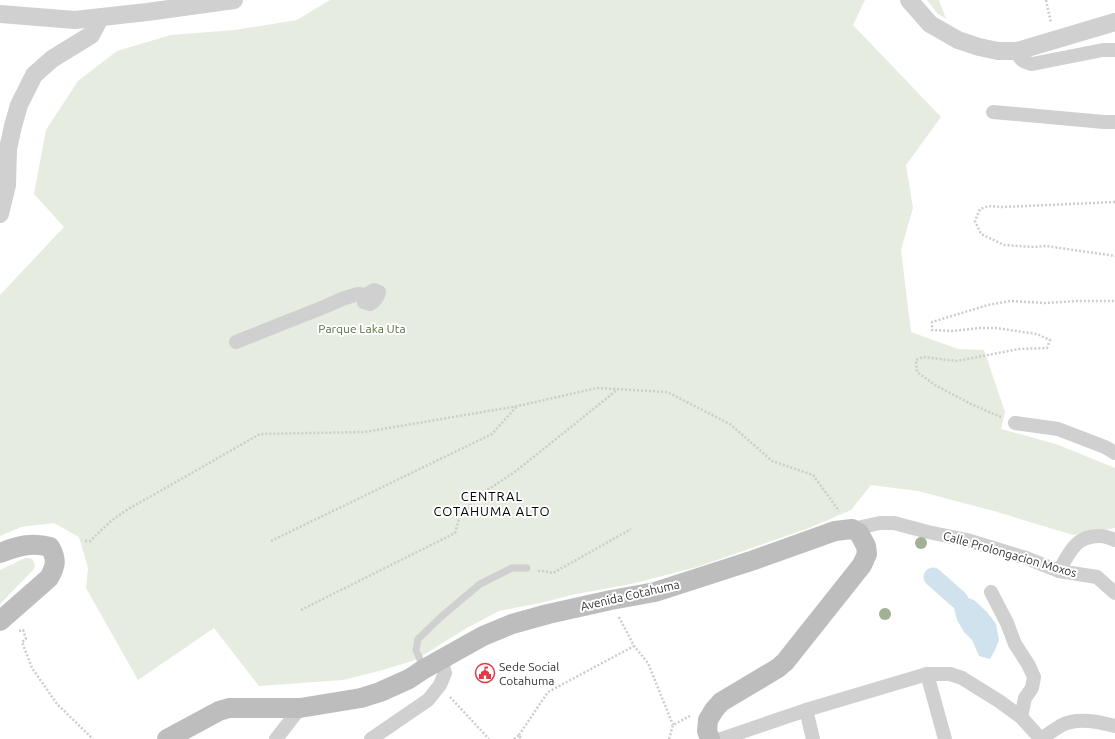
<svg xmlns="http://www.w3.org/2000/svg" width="1115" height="739" viewBox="0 0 1115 739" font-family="Ubuntu,sans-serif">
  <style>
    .green { fill: #e6ecdf }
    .water { fill: #cfe2ee }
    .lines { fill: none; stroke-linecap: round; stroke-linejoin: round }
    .canal { stroke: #cfe2ee; stroke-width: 19 }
    .path { stroke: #cdcdcd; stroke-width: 2.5; stroke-dasharray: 2 2; stroke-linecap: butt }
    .service { stroke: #d0d0d0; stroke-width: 7 }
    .minor { stroke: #d0d0d0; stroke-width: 14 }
    .tertiary { stroke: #d0d0d0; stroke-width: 18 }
    .secondary { stroke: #bdbdbd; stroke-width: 20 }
    .tree { fill: #a2b095 }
    .labels { text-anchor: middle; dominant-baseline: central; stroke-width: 4; stroke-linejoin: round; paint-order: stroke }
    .park-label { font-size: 12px; fill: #56703f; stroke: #fff }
    .street-label { font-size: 12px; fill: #333; stroke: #fff }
    .poi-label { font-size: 12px; fill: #333; stroke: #fff; text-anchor: start }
    .neighbourhood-label { font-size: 13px; letter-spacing: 1px; fill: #000; stroke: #fff }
  </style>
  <rect width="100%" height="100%" fill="#fff"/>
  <g class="green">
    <polygon points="330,0 865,0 853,25 941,117 906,165 913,208 901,250 911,332 958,349 984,350 1005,412 1001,429 1056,444 1115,468 1115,528 1073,535 994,511 918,491 871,485 851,510 809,528 697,567 631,584 571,595 545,602 499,611 465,629 419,658 409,662 379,671 343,680 259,686 214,628 138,680 86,588 88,568 79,537 54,523 21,527 0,536 0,295 64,227 34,194 46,130 78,81 117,51 171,35 235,30 297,20"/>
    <polygon points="927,0 939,0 946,19 937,13"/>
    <polygon points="25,558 28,558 32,559 35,565 34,569 0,604 0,570"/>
  </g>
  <polygon class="water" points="962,596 974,600 987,612 996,624 999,640 995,650 990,659 979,656 972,640 964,632 957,620 954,608"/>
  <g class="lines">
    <polyline class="canal" points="933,577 959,600"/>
    <g class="path">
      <polyline points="1046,0 1051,23"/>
      <polyline points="1115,202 1002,207 989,206 980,209 975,221 981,234 1004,245 1034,247 1046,246 1115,256"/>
      <polyline points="1001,417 971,404 935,385 917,372 916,360 923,357 957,361 1019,349 1047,348 1050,340 1037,334 996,328 980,328 953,331 932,330 932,322 988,305 1010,301 1045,303 1077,301 1115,301"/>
      <polyline points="85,541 90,541 111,521 125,511 260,434 365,432 518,406 597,388 667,392 730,424 772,461 813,475 839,511"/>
      <polyline points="271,541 492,434 517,406"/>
      <polyline points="538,571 543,571 553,573 631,529"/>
      <polyline points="301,610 455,533 459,519 477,497 516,471 617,390"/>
      <polyline points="619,617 634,646 648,663 673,725"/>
      <polyline points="19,631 23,630 26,639 22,642 32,668 57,704 93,739"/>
      <polyline points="450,697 489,739"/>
      <polyline points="519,735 548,692 634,646"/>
      <polyline points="514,739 519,735 521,739"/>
      <polyline points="669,739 673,725 690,716"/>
    </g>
    <polyline class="service" points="423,667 416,650 418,639 442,616 480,584 512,568 527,568"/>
    <g class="minor">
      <path d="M1017 51C1019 60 1024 62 1032 64L1103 50H1115"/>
      <polyline points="993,112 1104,122 1115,122"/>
      <path d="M236 342 324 307 342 299 358 294 365 295 374 290 379 292C378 298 375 301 370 304L364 302 365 295"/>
      <polyline points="1015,423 1058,429 1105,447 1115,453"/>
      <polyline points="852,529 880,523 894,523 928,532 967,540 1026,558 1059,571 1097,577 1115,593"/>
      <path d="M1059 571C1069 553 1076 535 1100 536 1104 536 1110 538 1115 540"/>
      <polyline points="991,592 1007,623 1015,644 1028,664 1034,677 1032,688 1025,698 1021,717"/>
      <polyline points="927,674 945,739"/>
      <polyline points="806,710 813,739"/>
      <polyline points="276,739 300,708"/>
      <polyline points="371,739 428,700 440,685 445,673 441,660"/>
      <polyline points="721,739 806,710 927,674 950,674 962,678 999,701 1021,717 1041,739"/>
      <path d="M1041 739C1048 734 1055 729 1062 725 1078 717 1099 722 1115 726"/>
    </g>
    <g class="tertiary">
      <polyline points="909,0 930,24 958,40 979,47 998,51 1017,51 1115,22"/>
      <polyline points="0,14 75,20 147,12 234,0"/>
      <polyline points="0,214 7,185 8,149 13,126 19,105 34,75 52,59 91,35 100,18"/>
    </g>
    <g class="secondary">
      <path d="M0 553C17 546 32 542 50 547 57 559 56 566 49 578L0 621"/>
      <polyline points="167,739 219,711 229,708 300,708 361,698 380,692 409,679 424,669 483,636 512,624 548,614 611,600 655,592 754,560 835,531 852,529 859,533 866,546 867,554 862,565 785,662 778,668 721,702 714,710 708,720 707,731 710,739"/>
    </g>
  </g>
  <g class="tree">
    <circle cx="921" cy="543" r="6"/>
    <circle cx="885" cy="614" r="6"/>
  </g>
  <defs>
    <g id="civic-ring" transform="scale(1)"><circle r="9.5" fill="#fff" stroke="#e63946" stroke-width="1.5"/><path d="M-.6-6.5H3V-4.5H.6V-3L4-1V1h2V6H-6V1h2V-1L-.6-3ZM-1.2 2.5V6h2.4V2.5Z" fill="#e63946"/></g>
  </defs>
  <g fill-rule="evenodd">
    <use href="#civic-ring" x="485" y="673"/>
  </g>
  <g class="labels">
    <g class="park-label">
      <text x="362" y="328">Parque Laka Uta</text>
    </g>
    <g class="street-label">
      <text transform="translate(1010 554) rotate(16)">Calle Prolongacion Moxos</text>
      <text transform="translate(630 595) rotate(-13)">Avenida Cotahuma</text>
    </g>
    <g class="poi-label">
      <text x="499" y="666">Sede Social<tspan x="499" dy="14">Cotahuma</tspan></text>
    </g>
    <g class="neighbourhood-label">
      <text x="492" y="496">CENTRAL<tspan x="492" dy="15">COTAHUMA ALTO</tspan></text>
    </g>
  </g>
</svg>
